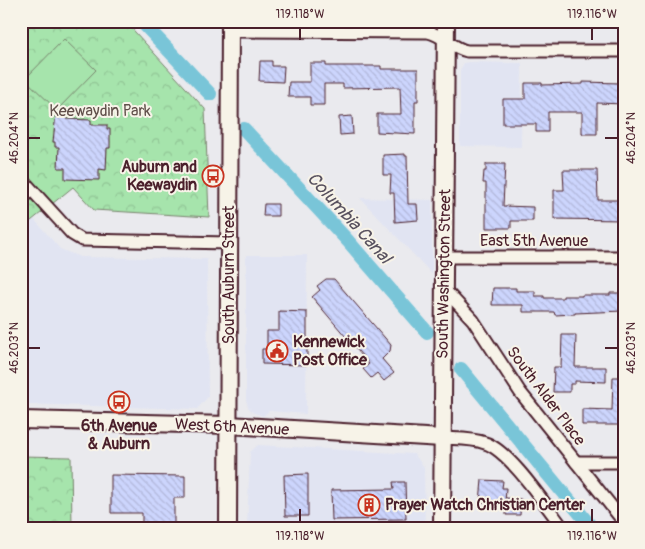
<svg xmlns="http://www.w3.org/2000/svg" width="645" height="549" viewBox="0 0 645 549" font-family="Pangolin,sans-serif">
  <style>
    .built { fill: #e1e4f2 }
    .park { fill: url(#park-crowns); stroke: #78826c }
    .garden { fill: #a6e4ac; stroke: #78826c }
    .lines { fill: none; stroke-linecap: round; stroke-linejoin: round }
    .canal { stroke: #79c5d8; stroke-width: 14 }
    .building { fill: url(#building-back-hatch); stroke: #4a1f2b }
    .street-casing { stroke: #4a1f2b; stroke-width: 15 }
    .secondary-casing { stroke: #4a1f2b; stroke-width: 20 }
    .street { stroke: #f7f3e8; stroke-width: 11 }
    .secondary { stroke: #f7f3e8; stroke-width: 16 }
    .ticks { fill: none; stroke: #4a1f2b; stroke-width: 2 }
    .labels { text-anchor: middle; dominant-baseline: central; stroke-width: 4; stroke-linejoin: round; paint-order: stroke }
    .park-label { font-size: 16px; fill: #61504b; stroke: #f7f3e8 }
    .poi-label { font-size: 16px; font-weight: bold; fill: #4a1f2b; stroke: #f7f3e8; text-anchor: start }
    .street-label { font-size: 16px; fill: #4a1f2b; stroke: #f7f3e8 }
    .water-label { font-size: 18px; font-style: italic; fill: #58515f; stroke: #f7f3e8 }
    .neatline { fill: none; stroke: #4a1f2b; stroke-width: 2 }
    .ticks-label { font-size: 12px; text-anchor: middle; fill: #4a1f2b }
  </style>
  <defs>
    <pattern id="park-crowns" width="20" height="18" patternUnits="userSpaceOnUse" patternTransform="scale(1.25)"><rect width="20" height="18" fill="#a6e4ac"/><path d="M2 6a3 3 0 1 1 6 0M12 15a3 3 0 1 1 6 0" fill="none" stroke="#90c394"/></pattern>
    <pattern id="building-back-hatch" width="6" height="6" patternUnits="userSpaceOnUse" patternTransform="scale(1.25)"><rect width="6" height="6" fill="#ccd5fd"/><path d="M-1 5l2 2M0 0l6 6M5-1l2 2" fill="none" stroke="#b1b6d9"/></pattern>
  </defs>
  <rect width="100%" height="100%" fill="#eaeaee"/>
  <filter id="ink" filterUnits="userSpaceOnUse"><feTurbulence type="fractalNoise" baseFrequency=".02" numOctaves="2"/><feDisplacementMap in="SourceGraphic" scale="10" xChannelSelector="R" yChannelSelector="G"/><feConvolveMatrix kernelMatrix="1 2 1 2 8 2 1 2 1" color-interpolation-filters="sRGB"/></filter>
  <g filter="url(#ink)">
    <g class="built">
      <polygon points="469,62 522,63 521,147 460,146 460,70 464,63"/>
      <polygon points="360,198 432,200 432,274"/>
      <polygon points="34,219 60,249 80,257 207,259 208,397 197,409 21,404 21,229"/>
      <polygon points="246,255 307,255 306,414 269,411 263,416 252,412 248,407 246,400"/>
      <polygon points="258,445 414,454 424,467 425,528 247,528 250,452"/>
    </g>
    <g class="park">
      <polygon points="21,21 125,21 205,109 209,217 94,210 73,187 21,229"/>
      <polygon points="21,456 71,457 72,528 21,528"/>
    </g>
    <polygon class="garden" points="64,39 96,70 57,110 25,79"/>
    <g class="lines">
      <g class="canal">
        <polyline points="141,21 210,94"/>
        <polyline points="244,129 348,241 427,332"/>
        <polyline points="461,369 592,528"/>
      </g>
    </g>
    <g class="building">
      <polygon points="260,61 272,61 272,66 284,66 283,82 259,81"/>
      <polygon points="310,63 326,63 326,66 381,66 381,69 418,69 418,101 415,101 415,134 377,132 377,114 401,114 400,87 343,88 343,84 324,84 324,105 310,105 310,97 288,97 289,82 310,82"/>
      <polygon points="583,82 620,83 620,85 624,85 624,104 597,103 597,134 582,134 582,112 548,112 548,132 536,132 536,124 503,124 503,99 525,99 525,83 542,83 542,85 583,84"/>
      <polygon points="56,113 67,113 67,119 91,120 91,125 107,125 107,129 110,129 110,148 107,148 106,170 99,169 99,180 65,179 65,168 58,168 59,147 55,147 55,142 53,142"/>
      <polygon points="352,116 353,134 340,135 339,117"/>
      <polygon points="405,154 405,156 407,156 408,204 417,204 418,220 395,222 394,193 390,193 391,175 383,175 383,155"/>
      <polygon points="486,164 505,164 503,206 533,207 533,221 511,221 511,228 486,228 486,183 483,183 484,171 486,171"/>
      <polygon points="563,170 597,170 598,200 624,200 624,220 554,219 554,190 564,190"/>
      <polygon points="264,204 278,204 278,216 263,216"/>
      <polygon points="326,279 334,279 391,345 390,351 382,359 394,373 384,381 377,373 371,378 363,369 369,364 312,297 320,290 317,286"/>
      <polygon points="493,288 516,288 516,291 535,291 535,296 544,296 544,298 563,298 563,296 582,296 582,295 610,295 610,293 624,293 624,309 622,309 622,311 575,313 575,314 555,315 554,312 523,312 523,305 492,305"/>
      <polygon points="279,311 307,312 307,365 262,364 262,349 267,349 267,331 279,331"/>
      <polygon points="562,335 576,335 575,367 606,367 606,382 575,381 575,384 570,384 570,392 553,392 554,367 561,367"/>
      <polygon points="613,377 624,377 624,425 582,425 582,409 612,410"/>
      <polygon points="308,474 308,516 285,516 284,475"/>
      <polygon points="111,475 185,476 185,498 174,498 174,528 142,528 142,513 111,513"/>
      <polygon points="482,480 503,481 502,488 506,488 505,503 480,502"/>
      <polygon points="393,482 405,482 406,519 332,520 331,490 394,489"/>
      <polygon points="506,498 521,499 520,515 506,515"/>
    </g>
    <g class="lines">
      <g class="street-casing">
        <g id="street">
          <path d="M230 31 428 32C443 35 452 48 467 51H624"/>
          <polyline points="21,178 72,234 82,240 229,243"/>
          <polyline points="444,257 624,257"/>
          <polyline points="444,289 473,320 520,392 624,522"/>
          <path d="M442 438C456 439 472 438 485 443 509 450 546 506 563 528"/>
          <polyline points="576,462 624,462"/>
        </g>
      </g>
      <g class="secondary-casing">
        <g id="secondary">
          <polyline points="21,420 229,425 442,438"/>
          <polyline points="228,528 230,21"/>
          <polyline points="442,528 446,21"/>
        </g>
      </g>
      <use href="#street" class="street"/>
      <use href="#secondary" class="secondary"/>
    </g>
  </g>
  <path class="ticks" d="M300 28V40M592 28V40M28 138H40M605 138H618M28 348H40M605 348H618M300 509V522M592 509V522"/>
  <defs>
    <g id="bus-ring" transform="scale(1.125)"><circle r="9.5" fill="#f7f3e8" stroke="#c8321e" stroke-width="1.5"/><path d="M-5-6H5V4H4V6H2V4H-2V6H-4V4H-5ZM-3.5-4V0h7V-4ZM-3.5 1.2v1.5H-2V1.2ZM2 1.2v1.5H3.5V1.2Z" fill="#c8321e"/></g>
    <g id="civic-ring" transform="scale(1.125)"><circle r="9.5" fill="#f7f3e8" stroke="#c8321e" stroke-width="1.5"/><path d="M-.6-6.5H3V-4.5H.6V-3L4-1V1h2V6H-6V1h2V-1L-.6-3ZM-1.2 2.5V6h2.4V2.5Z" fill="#c8321e"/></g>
    <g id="building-ring" transform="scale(1.125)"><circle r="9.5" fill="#f7f3e8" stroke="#c8321e" stroke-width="1.5"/><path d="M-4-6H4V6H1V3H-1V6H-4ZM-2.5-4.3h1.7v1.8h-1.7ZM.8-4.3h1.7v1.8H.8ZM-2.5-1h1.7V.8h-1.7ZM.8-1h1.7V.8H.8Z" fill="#c8321e"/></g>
  </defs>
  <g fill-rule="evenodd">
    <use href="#bus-ring" x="213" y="176"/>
    <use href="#civic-ring" x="277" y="351"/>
    <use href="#bus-ring" x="119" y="402"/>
    <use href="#building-ring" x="369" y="505"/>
  </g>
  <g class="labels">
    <g class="park-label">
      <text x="100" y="111">Keewaydin Park</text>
    </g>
    <g class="poi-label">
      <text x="197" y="167" text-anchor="end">Auburn and<tspan x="197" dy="18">Keewaydin</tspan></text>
      <text x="293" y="342">Kennewick<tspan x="293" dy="18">Post Office</tspan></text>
      <text x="119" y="426" text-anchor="middle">6th Avenue<tspan x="119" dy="18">&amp; Auburn</tspan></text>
      <text x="385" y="505">Prayer Watch Christian Center</text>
    </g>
    <g class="street-label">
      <text x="534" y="241">East 5th Avenue</text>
      <text transform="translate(444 274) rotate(-89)">South Washington Street</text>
      <text transform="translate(229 275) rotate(-90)">South Auburn Street</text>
      <text transform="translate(546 396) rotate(53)">South Alder Place</text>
      <text transform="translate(232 427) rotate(3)">West 6th Avenue</text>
    </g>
    <g class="water-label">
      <text transform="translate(349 218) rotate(48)">Columbia Canal</text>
    </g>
  </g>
  <rect width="645" height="549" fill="none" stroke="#f7f3e8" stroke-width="55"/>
  <rect x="28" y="28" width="590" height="494" class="neatline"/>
  <g class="ticks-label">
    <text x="300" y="18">119.118°W</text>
    <text x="592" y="18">119.116°W</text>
    <text transform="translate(14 138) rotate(-90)" y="4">46.204°N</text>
    <text transform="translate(631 138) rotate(-90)" y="4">46.204°N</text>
    <text transform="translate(14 348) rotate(-90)" y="4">46.203°N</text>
    <text transform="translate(631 348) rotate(-90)" y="4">46.203°N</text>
    <text x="300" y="540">119.118°W</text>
    <text x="592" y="540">119.116°W</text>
  </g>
</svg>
